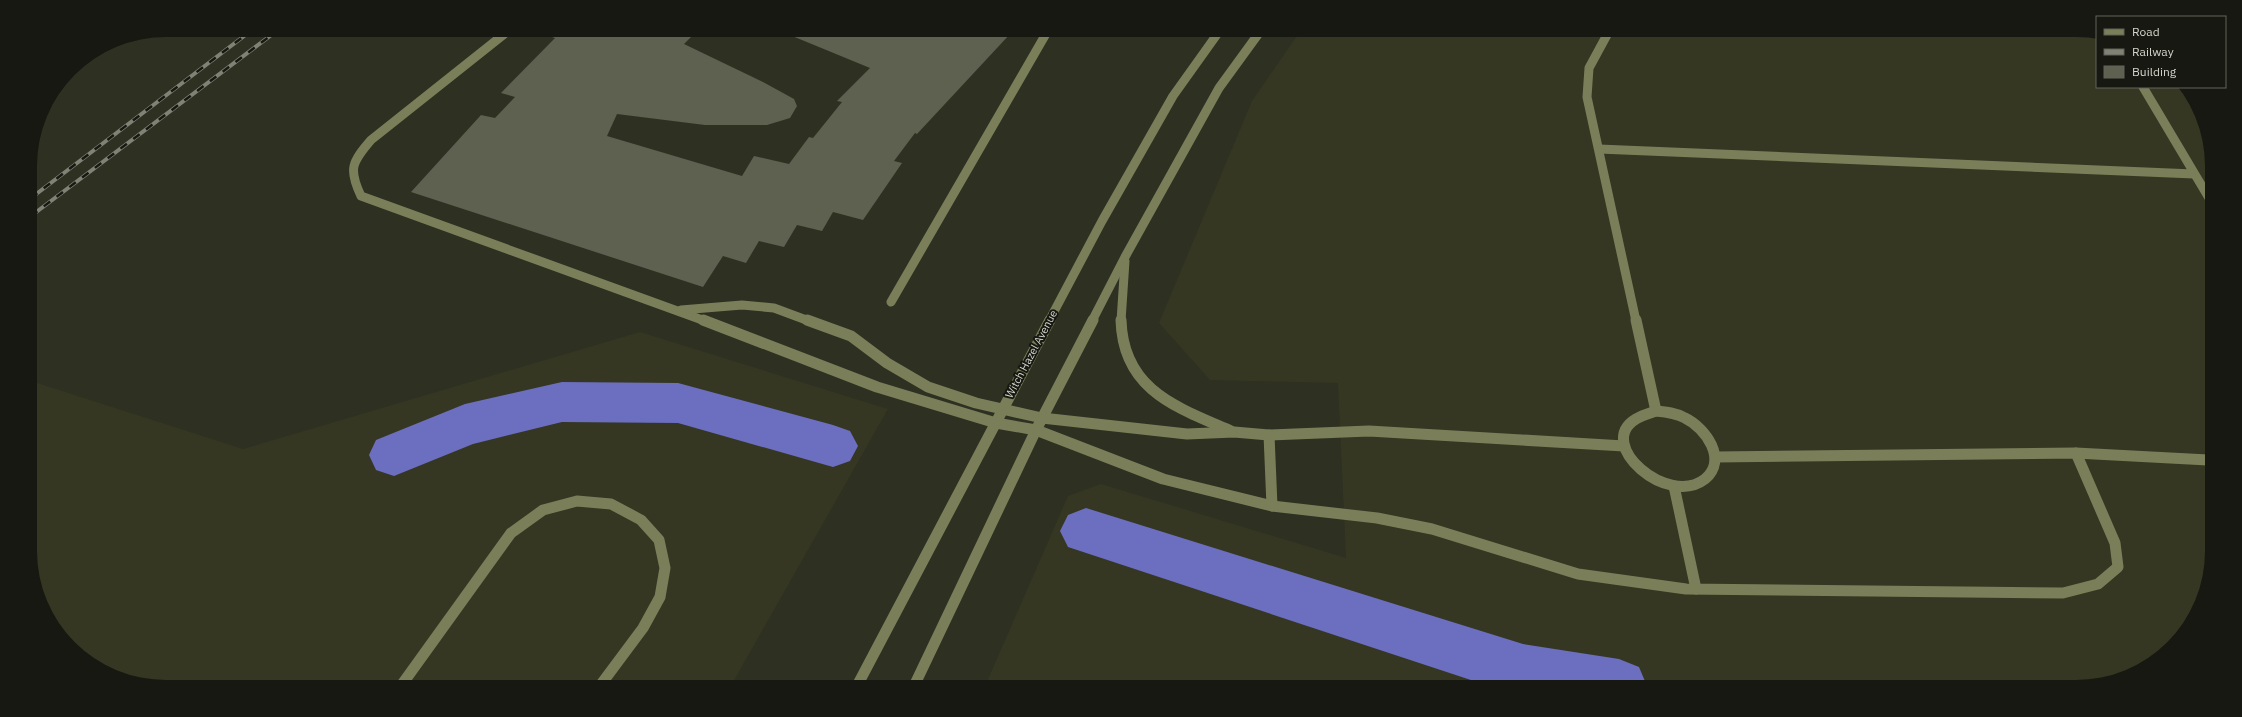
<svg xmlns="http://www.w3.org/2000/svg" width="2242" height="717" viewBox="0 0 2242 717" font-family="'IBM Plex Sans',sans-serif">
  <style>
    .built { fill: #353722 }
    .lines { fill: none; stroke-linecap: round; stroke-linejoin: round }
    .canal { fill: #6c6ebf; fill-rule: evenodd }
    .building { fill: #5e6050 }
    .minor-far1 { stroke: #7a7f59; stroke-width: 9 }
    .minor { stroke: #7a7f59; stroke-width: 11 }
    .rail-casing { stroke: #808276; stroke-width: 4 }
    .rail { stroke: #171811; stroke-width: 2.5; stroke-dasharray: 8; stroke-linecap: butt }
    .labels { text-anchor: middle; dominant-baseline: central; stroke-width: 4; stroke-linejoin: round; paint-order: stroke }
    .street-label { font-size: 11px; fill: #d4d6cd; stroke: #171811 }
  </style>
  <rect width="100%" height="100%" fill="#2e3022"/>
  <g class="built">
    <polygon points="1299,33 2097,35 2097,87 2184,87 2209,139 2207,587 2189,627 2159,659 2128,677 2085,687 986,684 1068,496 1101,484 1346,558 1338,383 1210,380 1159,323 1252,101"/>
    <polygon points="640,332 888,409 732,684 130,682 90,664 64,641 33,578 31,381 243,449"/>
  </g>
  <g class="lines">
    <g class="canal">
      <polygon points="562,382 678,383 833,425 850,431 858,446 850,461 833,467 678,423 562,422 473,444 394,476 376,470 369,455 376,440 465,404"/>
      <polygon points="1086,508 1523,644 1619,659 1639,667 1647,686 1486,685 1068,547 1060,531 1068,515"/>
    </g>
  </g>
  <polygon class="building" points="534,31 697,31 684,44 763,82 794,99 797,106 790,118 767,125 705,125 617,114 607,136 742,176 754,156 789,164 809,137 813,138 842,102 837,101 870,68 780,31 1011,33 917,134 915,133 894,161 902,163 863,220 833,212 822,231 797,225 784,247 759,241 746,263 723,256 703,287 411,192 481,115 495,118 515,97 501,93 555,38"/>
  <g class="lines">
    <g class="minor-far1">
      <path d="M508 31 371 140C352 162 348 169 361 196L705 321"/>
      <polyline points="1608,33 1589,68 1587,97 1636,321"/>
      <polyline points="2143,87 2209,198"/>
      <polyline points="1599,149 2194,174"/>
      <polyline points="891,302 1047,32"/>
      <polyline points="681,310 742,305 774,308 809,321"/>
      <polyline points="1049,321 1102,221 1173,96 1218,33"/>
      <polyline points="1092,321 1125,257 1219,88 1259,33"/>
      <polyline points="1121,321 1125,261"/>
    </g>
    <g class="minor">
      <polyline points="703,320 877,387 996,423 1036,430 1163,479 1272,506 1377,518 1432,529 1578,574 1686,589 2063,593 2098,584 2118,567 2115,543 2076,453"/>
      <polyline points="807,320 851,336 887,363 928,387 976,403 1042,418 1187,434 1234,432 1269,435 1369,431 1624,446"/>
      <path d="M1121 320C1123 390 1176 407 1231 431"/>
      <polyline points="1636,320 1656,411"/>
      <path d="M1656 411C1666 412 1676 413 1685 418 1706 428 1728 460 1705 479 1668 508 1594 444 1636 419 1642 415 1650 413 1656 411Z"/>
      <polyline points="1269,435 1272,506"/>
      <polyline points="1716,457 2076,453 2208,460"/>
      <polyline points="1674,486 1696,589"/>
      <polyline points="403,683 511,533 543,510 577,501 611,504 641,520 659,540 665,568 660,597 643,628 602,683"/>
      <polyline points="858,684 1050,320"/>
      <polyline points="915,684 1036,430 1093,320"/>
    </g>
    <g class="rail-casing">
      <g id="rail">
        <polyline points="31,198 252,30"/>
        <polyline points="31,216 278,30"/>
      </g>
    </g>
    <use href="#rail" class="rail"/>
  </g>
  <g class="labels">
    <g class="street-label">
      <text transform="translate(1031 354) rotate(-62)">Witch Hazel Avenue</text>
    </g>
  </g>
  <path d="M0 0H2242V717H0ZM166 37H2076A129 129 0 0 1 2205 166V551A129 129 0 0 1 2076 680H166A129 129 0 0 1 37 551V166A129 129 0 0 1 166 37Z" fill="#171811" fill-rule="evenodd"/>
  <rect x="2096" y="16" width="130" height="72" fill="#171811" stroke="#63645c"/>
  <rect x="2104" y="29" width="20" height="6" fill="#7a7f59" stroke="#63645c"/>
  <text x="2132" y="36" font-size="12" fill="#d4d6cd">Road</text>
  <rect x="2104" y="49" width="20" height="6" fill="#808276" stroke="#63645c"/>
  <text x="2132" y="56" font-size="12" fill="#d4d6cd">Railway</text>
  <rect x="2104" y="66" width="20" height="12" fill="#5e6050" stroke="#63645c"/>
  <text x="2132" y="76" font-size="12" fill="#d4d6cd">Building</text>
</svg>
